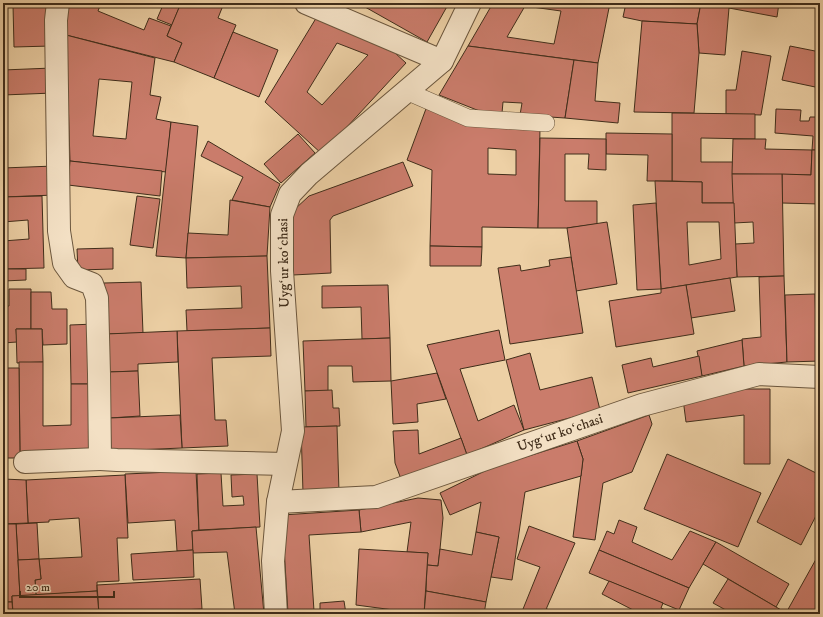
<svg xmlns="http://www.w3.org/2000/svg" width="823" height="617" viewBox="0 0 823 617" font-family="'IM FELL DW Pica',serif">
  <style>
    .building { fill: #ca7c6b; stroke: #402d1a; fill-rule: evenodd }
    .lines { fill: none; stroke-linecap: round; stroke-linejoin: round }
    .service-casing { stroke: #6b563d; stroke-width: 18 }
    .minor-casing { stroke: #6b563d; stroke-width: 24 }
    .service { stroke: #f3e0c4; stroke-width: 17 }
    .minor { stroke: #f3e0c4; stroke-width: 22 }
    .labels { text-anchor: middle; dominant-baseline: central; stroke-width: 3; stroke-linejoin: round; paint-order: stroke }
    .street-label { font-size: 14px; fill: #402d1a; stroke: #f3e0c4 }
  </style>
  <rect width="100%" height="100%" fill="#edd0a5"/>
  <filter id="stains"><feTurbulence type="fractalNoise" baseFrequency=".005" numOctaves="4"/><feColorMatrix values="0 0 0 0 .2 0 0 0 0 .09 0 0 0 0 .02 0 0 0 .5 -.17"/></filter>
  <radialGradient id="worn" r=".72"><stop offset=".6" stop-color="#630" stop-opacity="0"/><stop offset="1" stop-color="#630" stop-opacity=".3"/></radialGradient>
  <g class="building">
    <polygon points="8,3 50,3 51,46 14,47 13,5 8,5"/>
    <polygon points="65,3 101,3 98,11 144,30 149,18 171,26 167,36 182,43 174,62 66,35"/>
    <polygon points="159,3 181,3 172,25 157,19 163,5"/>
    <polygon points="181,3 224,3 218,18 236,25 214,78 174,62 182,43 167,36"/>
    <polygon points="358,3 449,3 427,42"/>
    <path d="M493 3H610L598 63 468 46ZM525 6 561 11 554 44 507 37Z"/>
    <polygon points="626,3 701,3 697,24 642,21 623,17"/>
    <polygon points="701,3 779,3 777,17 729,8 725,55 699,53 697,24"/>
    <polygon points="800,3 820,3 820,6"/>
    <path d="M318 15 382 41 406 63 322 154 265 102ZM337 43 368 55 322 105 307 92Z"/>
    <polygon points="642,21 697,24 699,53 694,113 634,112"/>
    <polygon points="233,32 278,50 259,97 214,78"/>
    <path d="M66 35 155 58 150 95 161 97 156 119 171 122 166 172 70 161ZM99 79 132 82 126 139 93 136Z"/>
    <polygon points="468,46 574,60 565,118 520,115 522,103 503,102 502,113 482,112 439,95"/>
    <polygon points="790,46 820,52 820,88 782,80"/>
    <polygon points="742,51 771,56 761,115 726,114 726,90 736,90"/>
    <polygon points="574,60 598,63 595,101 620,103 618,123 565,118"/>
    <polygon points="52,68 53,93 3,95 3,70"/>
    <path d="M427 106 540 128 538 228 482 227V247L430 246 432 170 407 160ZM488 148 516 150V175L488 174Z"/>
    <polygon points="776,109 801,110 800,121 809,121 810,117 820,117 820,150 812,150 813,136 775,133"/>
    <polygon points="672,113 755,114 755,139 701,138 701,162 733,162 734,203 702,203 702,182 672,181"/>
    <polygon points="171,122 198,126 186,258 156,256"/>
    <polygon points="606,133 672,134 672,181 647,181 648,155 606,154"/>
    <polygon points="298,134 315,153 281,183 264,164"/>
    <polygon points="540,138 606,139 606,170 588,169 589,154 565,154 565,201 597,201 597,224 567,228 538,228"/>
    <polygon points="733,139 766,139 765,149 812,150 811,175 732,174"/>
    <polygon points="208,141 280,184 270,207 232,200 243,177 201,156"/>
    <polygon points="812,150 820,150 820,204 782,203 782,174 811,175"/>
    <polygon points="70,161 162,171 160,196 68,185"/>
    <polygon points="403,162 413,186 333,216 330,220 331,273 293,275 291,225 295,209 309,196"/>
    <polygon points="54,166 55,195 3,197 3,168"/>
    <polygon points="732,174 782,174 784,276 737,277 735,244 754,243 753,222 734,223"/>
    <path d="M655 181 702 182V203H734L737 277 661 289ZM687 222H719L721 259 689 265Z"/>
    <polygon points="42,196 44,268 3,269 3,241 29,239 28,220 3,222 3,197"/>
    <polygon points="137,196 160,199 153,248 130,245"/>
    <polygon points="230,200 270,207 267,256 186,258 188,233 228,235"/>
    <polygon points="656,203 661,289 637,290 633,205"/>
    <polygon points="607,222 617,284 576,291 567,228"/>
    <polygon points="430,246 482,247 481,266 430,266"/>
    <polygon points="113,248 113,269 78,270 77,249"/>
    <polygon points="267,256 270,328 187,331 186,310 242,308 241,286 187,288 186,258"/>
    <polygon points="571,257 583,333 510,344 498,268 520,265 521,271 550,266 549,260"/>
    <polygon points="3,269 26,269 26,280 3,281"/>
    <polygon points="784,276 787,362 744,366 742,339 761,337 759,277"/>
    <polygon points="730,278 735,311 691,318 686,285"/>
    <polygon points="141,282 143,333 106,334 104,283"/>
    <polygon points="388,285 390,338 362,339 361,307 322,308 322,286"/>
    <polygon points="686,285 694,334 616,347 609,301 661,293 661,289"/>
    <polygon points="9,289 31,289 31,329 16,329 17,342 3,343 3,306 9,306"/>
    <polygon points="31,292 51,292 52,309 67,309 67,344 43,345 42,329 31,329"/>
    <polygon points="815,294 816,325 820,325 820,361 787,362 785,295"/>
    <polygon points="95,324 96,384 71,384 70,325"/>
    <polygon points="270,328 271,356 212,358 215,420 226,420 228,446 182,448 177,331"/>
    <polygon points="16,329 42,329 43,362 17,363"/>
    <polygon points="499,330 505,360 460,369 478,421 514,405 524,430 467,455 427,345"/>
    <polygon points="177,331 178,362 138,364 138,371 108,372 106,334"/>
    <polygon points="390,338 391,381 353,382 352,366 328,366 328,391 305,391 303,341"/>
    <polygon points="742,340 744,366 702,376 697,351"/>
    <polygon points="530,353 540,390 592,377 600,410 524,430 506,360"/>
    <polygon points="699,356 702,376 628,393 622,365 651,358 653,367"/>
    <polygon points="19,362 43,362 43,426 71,425 71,384 96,384 97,457 20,458"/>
    <polygon points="3,368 19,368 20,458 3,458"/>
    <polygon points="138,371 140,416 110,418 108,372"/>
    <polygon points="437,373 446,399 417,404 418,422 393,424 391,381"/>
    <polygon points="744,389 770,389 770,464 744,464 744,415 686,422 683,399"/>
    <polygon points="332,390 333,408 339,408 340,426 306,427 305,391"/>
    <polygon points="180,415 182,448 111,451 110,418"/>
    <polygon points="649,415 652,424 632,472 603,483 595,540 573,537 583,459 577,441"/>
    <polygon points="337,426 339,492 303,493 301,427"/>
    <polygon points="418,430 419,454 461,438 467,455 401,479 395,463 393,431"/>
    <polygon points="577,441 583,459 581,476 525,492 512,580 491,577 499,537 476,532 481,502 450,515 440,493 493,467"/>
    <polygon points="667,454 761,493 738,547 644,509"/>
    <polygon points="788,459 820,475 820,508 801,545 757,522"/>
    <polygon points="196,471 199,530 192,531 193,550 177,551 175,520 128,523 125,474"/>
    <polygon points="221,473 223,506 244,505 243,496 232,497 231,475 257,474 260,527 199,530 197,474"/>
    <polygon points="125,475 128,538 117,538 119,581 97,582 97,591 36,595 35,580 41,579 39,559 82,557 79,518 49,520 49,522 28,523 26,480"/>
    <polygon points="3,479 26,480 28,523 3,524"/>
    <polygon points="418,498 441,500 443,518 440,549 438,566 427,565 428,553 407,552 411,522 361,532 359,510"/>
    <polygon points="359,510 361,532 309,535 314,611 288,613 282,515"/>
    <polygon points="619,520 637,527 632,542 672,560 690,531 716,542 689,588 599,550 607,531 614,534"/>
    <polygon points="37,523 39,559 18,560 16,524"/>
    <polygon points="3,524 16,524 20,596 12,596 12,602 3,602"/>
    <polygon points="529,526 575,543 544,614 521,614 540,567 517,559"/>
    <polygon points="256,527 264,614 235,614 227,552 193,553 192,531"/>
    <polygon points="476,532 499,537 486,602 426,591 427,565 438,566 440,549 472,555"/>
    <polygon points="716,542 789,584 776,607 703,564"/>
    <polygon points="359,549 428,553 424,614 356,605"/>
    <polygon points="193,550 194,577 133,580 131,554"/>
    <polygon points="599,550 689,588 679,610 589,573"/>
    <polygon points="820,552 820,614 788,614 786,613"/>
    <polygon points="39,559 41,579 35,580 36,595 20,596 18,560"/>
    <polygon points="200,579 202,609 158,611 158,614 99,614 97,585"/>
    <polygon points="728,579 788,614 733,614 713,603"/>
    <polygon points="609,581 663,603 661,608 674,614 634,614 635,611 602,594"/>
    <polygon points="97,591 99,614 13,614 12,596"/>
    <polygon points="426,591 486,602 484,614 424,614"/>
    <polygon points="344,601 346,614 293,614 293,613 320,610 320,603"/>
    <polygon points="3,602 12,602 13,614 3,614"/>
    <polygon points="547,609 558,614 544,614"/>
  </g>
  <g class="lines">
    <g class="service-casing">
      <polyline id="service" points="406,91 468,118 546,123"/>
    </g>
    <g class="minor-casing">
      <g id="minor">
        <polyline points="58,3 56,20 59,231 64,263 74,277 92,284 97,298 99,374 100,459 117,460 285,464"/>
        <polyline points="306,3 442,61"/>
        <polyline points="25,462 100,459"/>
        <polyline points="278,502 376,497 642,405 759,374 820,377"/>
        <polyline points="276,614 273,561 278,502 293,431 282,271 282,215 290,194 309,174 442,61 470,3"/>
      </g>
    </g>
    <use href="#service" class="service"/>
    <use href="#minor" class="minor"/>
  </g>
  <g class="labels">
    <g class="street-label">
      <text transform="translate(284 263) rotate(-91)">Uygʻur koʻchasi</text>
      <text transform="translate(560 433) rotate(-19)">Uygʻur koʻchasi</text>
    </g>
  </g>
  <rect width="823" height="617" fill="none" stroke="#edd0a5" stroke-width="16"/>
  <rect x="4" y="4" width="815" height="609" fill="none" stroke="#402d1a" stroke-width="2"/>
  <rect x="8" y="8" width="807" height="601" fill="none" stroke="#402d1a"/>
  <path d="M20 591v6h94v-6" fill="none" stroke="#402d1a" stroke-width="2"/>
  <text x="26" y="591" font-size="12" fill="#402d1a" stroke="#f3e0c4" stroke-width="3" paint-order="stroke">20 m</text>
  <rect width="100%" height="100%" filter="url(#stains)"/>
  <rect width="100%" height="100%" fill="url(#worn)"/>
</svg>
